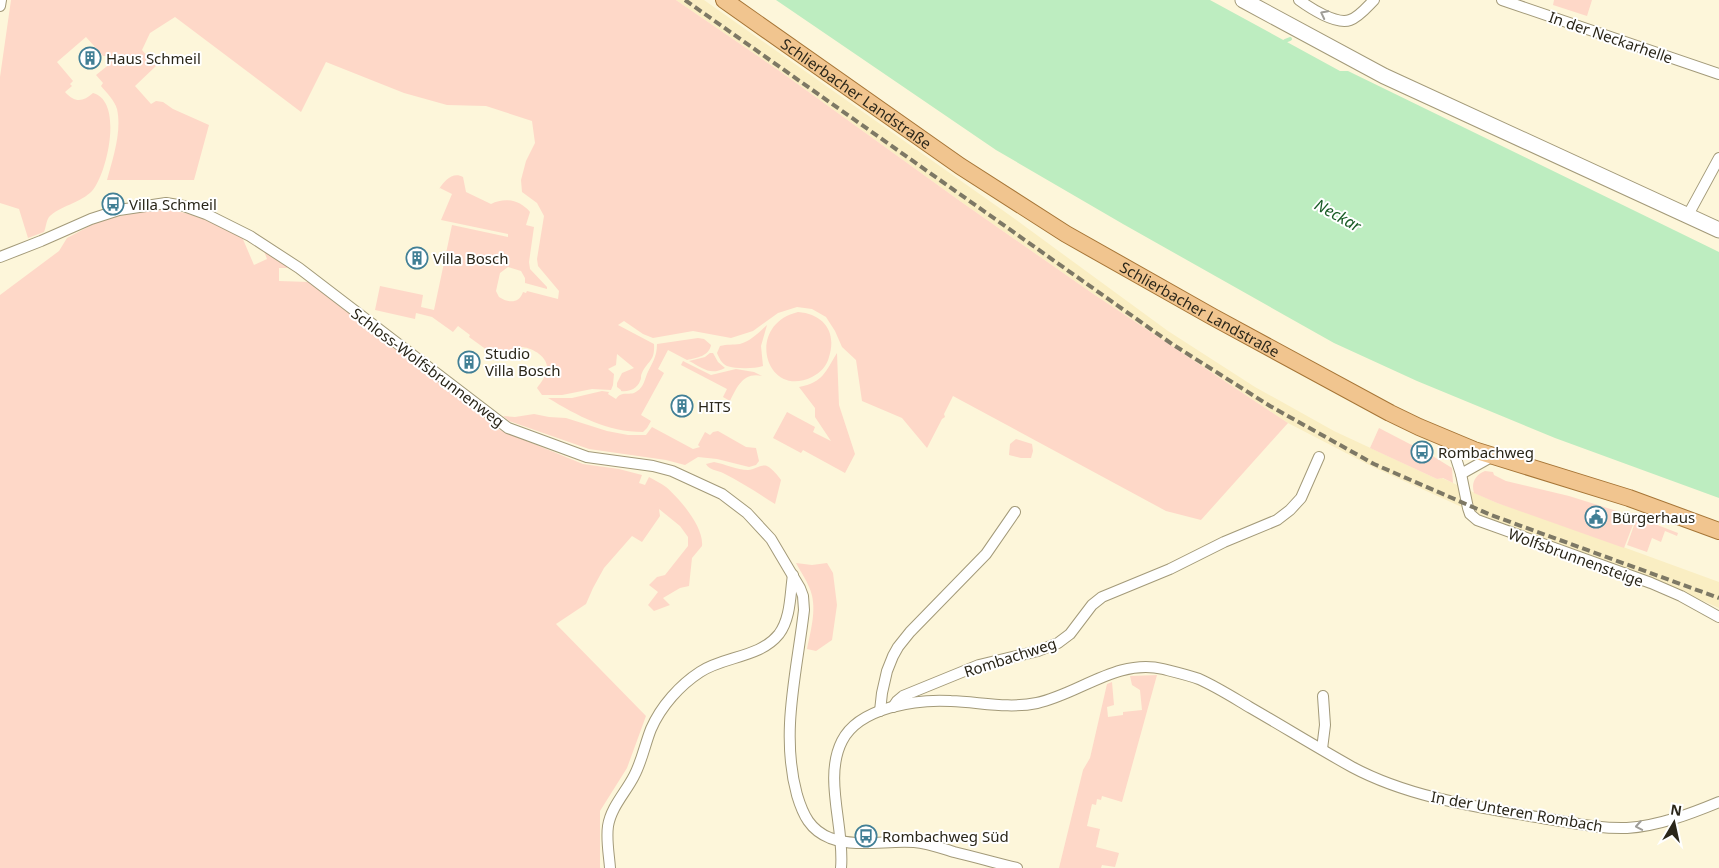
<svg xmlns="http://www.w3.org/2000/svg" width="1719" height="868" viewBox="0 0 1719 868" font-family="'Noto Sans',sans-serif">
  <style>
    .built { fill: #faeec3 }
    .green { fill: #fed8c8 }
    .water { fill: #bdedc0 }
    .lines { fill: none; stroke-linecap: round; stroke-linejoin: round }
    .stream { stroke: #bdedc0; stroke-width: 4 }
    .minor-casing { stroke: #a39a79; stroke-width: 12 }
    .secondary-casing { stroke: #a39a79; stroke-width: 17 }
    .primary-casing { stroke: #a67536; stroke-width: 18 }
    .minor { stroke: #fff; stroke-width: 10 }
    .secondary { stroke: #fff; stroke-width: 15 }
    .primary { stroke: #f1c58f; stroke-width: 16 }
    .rail { stroke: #7d7865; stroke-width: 4; stroke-dasharray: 8 4; stroke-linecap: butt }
    .oneway { stroke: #9f9d98 }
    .labels { text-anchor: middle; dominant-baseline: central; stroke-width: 4; stroke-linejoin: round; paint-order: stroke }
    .street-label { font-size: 15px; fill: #2a2619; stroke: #fff }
    .poi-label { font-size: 15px; fill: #2a2619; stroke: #fff; text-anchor: start }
    .water-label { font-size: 16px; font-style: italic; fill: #1a5c26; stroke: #fff }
  </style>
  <rect width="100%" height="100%" fill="#fdf6da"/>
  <polygon class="built" points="676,0 704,0 1008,214 1168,331 1255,387 1334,431 1437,479 1442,478 1497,503 1530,513 1719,582 1719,608 1659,582 1510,527 1464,508 1373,467 1288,423 1092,293 960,201 781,72"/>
  <g class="green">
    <path d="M11 0H676L781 72 960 201 1092 293 1288 423 1201 520 1166 511 953 396 944 414 945 417 942 419 927 448 902 418 862 401 856 360 842 347 835 331 826 317 812 309 797 307 778 313 753 331 731 338 693 331 653 338 643 334 624 321 618 325 654 344C655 362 648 360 642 373 640 377 642 377 640 381 637 389 629 392 621 391V390L617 387V383L622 373 634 368 617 354 616 365 608 369 614 374 613 385 611 390 592 389 562 395H542L537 388C541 382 548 375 547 366 546 355 529 346 519 347 512 347 510 356 504 359L500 357 498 358 469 337 470 335 458 326 453 332 432 317 416 313 415 319 375 310 380 286 423 295 421 307 434 310 452 225 508 237V234L441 220 452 194 440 188 439 189C444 181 453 171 463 177L466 192 491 204C505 197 520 200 530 212L526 225 534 227 529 262 530 269 547 287V289L525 283V278L521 271 508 267 500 273 496 291 499 297C508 303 519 304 523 292L526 293 527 291 558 299 559 291 538 266 537 259 544 216 537 203 522 192 521 180 526 161 535 143 532 121 486 106 447 105 404 93 326 62 301 112 175 17 150 33 142 50 156 66 135 86 151 104 156 101 163 102 173 109 209 125 194 180H107C113 158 122 131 117 109 115 101 106 92 101 86L103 83 96 75 111 63V59L108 56H103L86 37 57 62 73 81 70 84 72 86 65 92C75 103 83 102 93 93 124 101 107 174 92 191 82 202 58 207 49 217 46 221 46 228 44 232L28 238 19 209 0 203V77Z"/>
    <polygon points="1554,0 1592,0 1587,16 1553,5"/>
    <path d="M167 209 189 214 215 223 242 237 254 265 267 259 264 251 287 266V268H279V281L309 282 500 430 583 464 619 469 642 475 639 483 645 485 649 477C654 480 661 483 666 487 680 499 704 527 702 546L692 558 689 586 680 588 663 598 670 605 654 611 648 605 658 592 649 585 657 577 665 575 688 546V537L680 526 659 509 660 516 642 542 632 536 604 568 593 588 586 604 556 624 646 716 627 768 600 811V868H0V295L59 251 67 238 101 220 144 211Z"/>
    <path d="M798 312C824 314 837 332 829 357 827 366 820 373 812 377 766 400 744 325 798 312Z"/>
    <path d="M767 325 761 346 763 366C754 369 736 369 727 366 722 364 719 358 717 353L720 346C727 344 733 345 740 344 751 341 759 332 767 325Z"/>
    <path d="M698 338 704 339 711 345C709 356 697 358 687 360L668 350 658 369 664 373 641 415 651 421 647 428 643 432C607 432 578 416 548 398H572L602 391 609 392 608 394 616 399C621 391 627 395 634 393 643 389 644 382 647 374 652 363 657 357 657 344Z"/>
    <path d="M710 353H713L718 362 725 368C710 376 703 368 689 361L705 357Z"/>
    <path d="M837 353 839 405 855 454 845 473 803 450 801 453 773 438 787 412 815 427 813 432 831 441 815 417V408L799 387C824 382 825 372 837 353Z"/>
    <path d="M683 361 711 375 736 369 754 372 762 376C743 372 737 387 730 401L723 397 727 389 681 365Z"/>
    <polygon points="534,414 549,417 566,418 607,431 628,435 646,435 652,427 693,449 700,447 698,445 705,432 710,435 713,432 718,431 746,447 756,448 759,461 756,465 749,467 717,459 698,457 685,465 666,460 589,449 509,421 503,416 515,417"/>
    <polygon points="1379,428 1431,455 1452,468 1453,483 1443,478 1437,479 1370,448"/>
    <polygon points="1016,439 1032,444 1033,451 1031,458 1021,458 1009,455 1010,444"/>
    <path d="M714 462C725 464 737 470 748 470 755 470 760 464 767 466 773 469 778 476 781 480L775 504C758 493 741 482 723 473 717 470 709 470 706 464Z"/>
    <path d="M1485 471 1493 472 1494 475 1506 481 1569 496 1636 517 1624 548 1497 503 1474 493C1471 483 1475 475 1485 471Z"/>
    <polygon points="1637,517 1678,533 1677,536 1665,531 1661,542 1652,538 1647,552 1627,545"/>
    <path d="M796 563 812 565 827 563 833 573 837 605 832 640 816 651 807 649C811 629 818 606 809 587 806 579 800 571 796 563Z"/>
    <polygon points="1157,675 1122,802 1102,796 1101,800 1097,799 1096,805 1092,804 1087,826 1100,829 1096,847 1119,853 1115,867 1102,865 1101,868 1059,868 1083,770 1090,758 1107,684 1112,682 1114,705 1107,707 1108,717 1123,715 1123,712 1142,710 1140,690 1132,685 1130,676"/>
  </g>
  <polygon class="water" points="776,0 1210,0 1340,71 1348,71 1719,252 1719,498 1555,438 1417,381 1334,343 1123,224 996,150"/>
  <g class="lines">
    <polyline class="stream" points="1285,41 1290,39"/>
    <g class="minor-casing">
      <g id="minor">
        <path d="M1299 0C1310 8 1336 25 1350 20 1359 17 1367 7 1374 0"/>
        <polyline points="1502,0 1719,74"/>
        <polyline points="0,6 1,0"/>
        <polyline points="1688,215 1719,158"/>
        <path d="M0 257 41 241 91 219 119 210 166 203 184 206 206 214 250 236 299 268 508 428 587 457 653 466 672 471 722 494 747 513 771 539 800 588 803 596 804 610C797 672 780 733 797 795 803 815 810 830 830 838 857 848 886 840 914 842 927 843 941 848 954 852 975 857 996 863 1017 868"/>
        <polyline points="1457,443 1454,452 1461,474 1468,508 1470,514 1477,520 1651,583 1681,596 1719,617"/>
        <polyline points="1461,474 1493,456"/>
        <polyline points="893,707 897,701 903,696 979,665 1038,651 1058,643 1070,634 1092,605 1102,597 1170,569 1224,542 1277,520 1290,510 1301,498 1319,457"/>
        <polyline points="880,711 882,693 887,671 893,656 898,647 910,632 986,554 1015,512"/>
        <polyline points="1322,749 1325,725 1323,696"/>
        <path d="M610 868C609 854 606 840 608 826 611 807 626 792 634 776 642 761 645 744 651 729 661 706 680 685 700 672 724 656 760 658 779 634 791 618 790 594 793 575"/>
        <path d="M841 868C845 828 823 778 842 741 859 707 917 699 951 701 980 702 1008 709 1037 703 1079 694 1118 658 1163 669 1175 672 1188 675 1199 679 1217 687 1234 698 1251 708 1284 727 1318 748 1352 767 1410 798 1478 807 1542 818 1570 822 1598 829 1627 828 1658 826 1690 814 1719 802"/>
      </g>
    </g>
    <g class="secondary-casing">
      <polyline id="secondary" points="1243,0 1384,76 1719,230"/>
    </g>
    <g class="primary-casing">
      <g id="primary">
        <path id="s1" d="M724 0 960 166 1066 234 1213 317 1390 413 1419 427 1474 450 1629 498 1719 531"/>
      </g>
    </g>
    <use href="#minor" class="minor"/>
    <use href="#secondary" class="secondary"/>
    <use href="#primary" class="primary"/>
    <polyline class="rail" points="685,0 1172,344 1270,406 1374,464 1491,515 1719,598"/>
  </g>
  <defs><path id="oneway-chevron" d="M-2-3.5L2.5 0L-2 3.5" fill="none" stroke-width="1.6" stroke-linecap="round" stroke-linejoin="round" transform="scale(1.25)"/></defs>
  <g class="oneway">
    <use href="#oneway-chevron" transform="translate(1324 14) rotate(-153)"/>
    <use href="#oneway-chevron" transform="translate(1639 826) rotate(170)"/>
  </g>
  <defs>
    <g id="building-ring" transform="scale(1.125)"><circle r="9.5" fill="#fff" stroke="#417f95" stroke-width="1.5"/><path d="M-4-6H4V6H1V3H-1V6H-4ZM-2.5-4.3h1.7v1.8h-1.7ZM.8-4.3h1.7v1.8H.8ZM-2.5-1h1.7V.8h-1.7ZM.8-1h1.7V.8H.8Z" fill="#417f95"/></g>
    <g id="bus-ring" transform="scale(1.125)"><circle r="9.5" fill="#fff" stroke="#417f95" stroke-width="1.5"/><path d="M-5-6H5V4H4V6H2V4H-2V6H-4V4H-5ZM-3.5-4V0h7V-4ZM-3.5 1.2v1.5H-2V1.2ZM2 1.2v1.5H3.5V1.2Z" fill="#417f95"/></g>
    <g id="civic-ring" transform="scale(1.125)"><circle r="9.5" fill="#fff" stroke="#417f95" stroke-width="1.5"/><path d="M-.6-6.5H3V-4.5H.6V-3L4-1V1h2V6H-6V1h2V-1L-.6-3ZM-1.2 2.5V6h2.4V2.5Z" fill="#417f95"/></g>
  </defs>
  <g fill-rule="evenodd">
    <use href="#building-ring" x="90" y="58"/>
    <use href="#bus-ring" x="113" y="204"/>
    <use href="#building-ring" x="417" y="258"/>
    <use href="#building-ring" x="469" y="362"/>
    <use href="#building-ring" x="682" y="406"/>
    <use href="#bus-ring" x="1422" y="452"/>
    <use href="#civic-ring" x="1596" y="517"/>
    <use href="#bus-ring" x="866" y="836"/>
  </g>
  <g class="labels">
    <g class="street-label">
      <text transform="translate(1611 37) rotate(19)">In der Neckarhelle</text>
      <text stroke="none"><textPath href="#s1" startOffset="162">Schlierbacher Landstraße</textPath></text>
      <text stroke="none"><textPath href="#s1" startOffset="568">Schlierbacher Landstraße</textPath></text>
      <text transform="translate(428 367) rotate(37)">Schloss-Wolfsbrunnenweg</text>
      <text transform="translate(1576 557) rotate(20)">Wolfsbrunnensteige</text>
      <text transform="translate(1010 657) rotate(-18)">Rombachweg</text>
      <text transform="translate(1517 811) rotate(10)">In der Unteren Rombach</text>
    </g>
    <g class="poi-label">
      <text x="106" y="58">Haus Schmeil</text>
      <text x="129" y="204">Villa Schmeil</text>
      <text x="433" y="258">Villa Bosch</text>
      <text x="485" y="353">Studio<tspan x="485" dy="17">Villa Bosch</tspan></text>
      <text x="698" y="406">HITS</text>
      <text x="1438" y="452">Rombachweg</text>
      <text x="1612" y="517">Bürgerhaus</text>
      <text x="882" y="836">Rombachweg Süd</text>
    </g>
    <g class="water-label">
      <text transform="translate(1338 215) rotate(29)">Neckar</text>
    </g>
  </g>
  <g transform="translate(1674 823) rotate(9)" stroke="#ffffff" stroke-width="4" paint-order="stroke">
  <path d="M0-4L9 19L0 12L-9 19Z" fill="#2a2619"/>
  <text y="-8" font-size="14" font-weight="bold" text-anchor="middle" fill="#2a2619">N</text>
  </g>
</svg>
